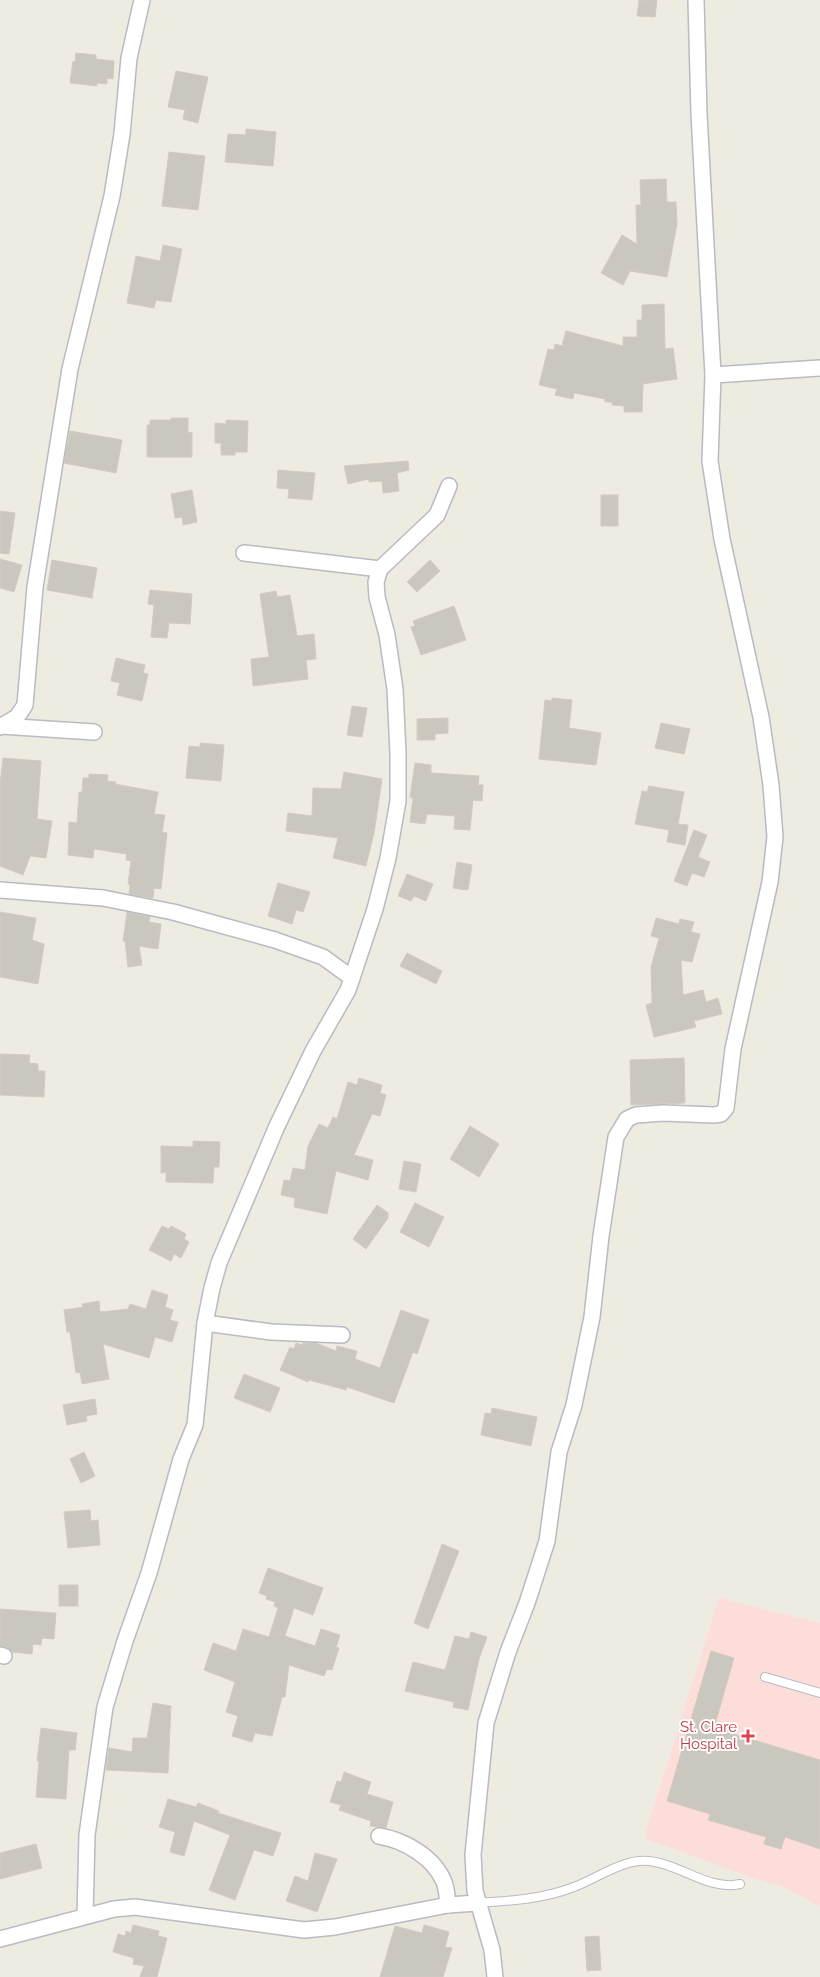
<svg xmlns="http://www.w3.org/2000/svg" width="820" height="1977" viewBox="0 0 820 1977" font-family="Raleway,sans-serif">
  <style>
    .medical { fill: #fdddda }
    .building { fill: #cac7bf; stroke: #d3ccbe }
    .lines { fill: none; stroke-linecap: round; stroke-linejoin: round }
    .service-casing { stroke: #b8bbc1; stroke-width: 10 }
    .minor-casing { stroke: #b8bbc1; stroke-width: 18 }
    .service { stroke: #fff; stroke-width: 8 }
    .minor { stroke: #fff; stroke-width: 15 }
    .health-dot { fill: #e0444e; stroke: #fff; stroke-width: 2 }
    .labels { text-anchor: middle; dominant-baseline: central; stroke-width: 4; stroke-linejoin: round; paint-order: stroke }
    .health-label { font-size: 15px; fill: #be3a42; stroke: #fff; text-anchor: end }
  </style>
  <rect width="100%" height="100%" fill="#eeebe0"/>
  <polygon class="medical" points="719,1598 820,1623 820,1906 781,1886 753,1878 644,1838"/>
  <g class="building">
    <polygon points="639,0 657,0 655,17 637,16"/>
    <polygon points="76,53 96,55 96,59 114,61 113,79 107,78 107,84 97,83 97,86 70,83 73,61 75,62"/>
    <polygon points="176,71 208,77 198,123 183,119 185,110 168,107"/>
    <polygon points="246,129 276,132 273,166 225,162 228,134 246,135"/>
    <polygon points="169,152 205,156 198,210 162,206"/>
    <polygon points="666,179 667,202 676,202 677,224 667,277 630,271 623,285 601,273 622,235 637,244 636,205 641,205 640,180"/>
    <polygon points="163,245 182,249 171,302 156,300 154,308 127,303 136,256 160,261"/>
    <polygon points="664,304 665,349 673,348 677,379 643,384 642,412 624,412 624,406 612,405 612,402 605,402 605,399 574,393 573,399 555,395 557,389 539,385 548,349 554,350 555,344 562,346 566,331 623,346 623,337 637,337 637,320 642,320 642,305"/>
    <polygon points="171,418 188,418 188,433 192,432 192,457 147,457 147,425 150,425 150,420 171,420"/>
    <polygon points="226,420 248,421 247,452 235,452 235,455 221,455 221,443 215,443 215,423 226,424"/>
    <polygon points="70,431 122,440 116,473 64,463"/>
    <polygon points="408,461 409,470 397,473 399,491 383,493 382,481 369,482 369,479 348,484 344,466"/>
    <polygon points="278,470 315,473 312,500 288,498 289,489 277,488"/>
    <polygon points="192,490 197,522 183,525 182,517 175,518 171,494"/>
    <rect x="601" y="495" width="17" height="31"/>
    <polygon points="0,511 15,513 9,554 0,553"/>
    <polygon points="0,559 22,565 14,592 0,588"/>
    <polygon points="52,560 97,568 92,598 47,590"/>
    <polygon points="430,560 440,571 417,592 407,582"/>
    <polygon points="150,590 192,594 190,624 169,623 167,638 151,637 154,605 148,604"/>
    <polygon points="276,591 277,597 290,595 297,636 314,634 316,659 306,660 308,679 253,686 251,659 269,657 260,594"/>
    <polygon points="454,606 466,640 421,655 411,627 415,626 413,621"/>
    <polygon points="116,658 145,665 143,673 148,674 142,701 117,695 120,683 111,681"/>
    <polygon points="552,698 572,700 569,728 601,733 596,765 539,759 545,700 552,701"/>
    <polygon points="352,706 367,708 362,737 347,735"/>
    <polygon points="448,718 448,733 435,734 435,740 417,740 417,719"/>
    <polygon points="661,723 690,729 684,754 655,748"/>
    <polygon points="200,743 224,745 221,781 186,778 189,746 200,747"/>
    <polygon points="3,758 41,761 37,819 52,821 46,858 30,856 23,875 0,866 0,784"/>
    <polygon points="415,763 431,765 431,773 479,776 478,785 483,785 482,801 473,800 470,830 454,829 455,816 427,814 425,824 410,822 413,798 410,797"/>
    <polygon points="344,772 382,779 374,833 366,866 333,858 338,838 286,831 288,813 312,816 313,788 341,789"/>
    <polygon points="89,774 108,775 107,781 116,782 115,784 158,792 154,814 165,815 162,832 167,833 161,889 154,888 153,898 129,894 130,885 128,884 131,861 126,860 127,854 94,849 93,858 68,855 69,822 77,823 79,792 82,792 83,778 89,778"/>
    <polygon points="649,786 684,792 678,824 688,825 685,845 667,842 669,830 635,824 642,791 647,792"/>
    <polygon points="694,830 707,835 698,857 710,862 704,877 692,873 687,886 674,881"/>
    <polygon points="457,862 472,865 468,890 453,888"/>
    <polygon points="407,874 433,884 426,901 414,896 411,901 398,896"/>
    <polygon points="278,883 310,892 303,912 296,910 292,924 268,916"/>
    <polygon points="0,912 36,918 32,940 44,944 38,984 0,977"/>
    <polygon points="127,912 150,917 149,922 161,924 158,949 139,946 142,965 128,967 125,941 123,941"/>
    <polygon points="656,918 679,924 680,919 694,922 691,932 700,934 692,962 681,960 683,995 703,990 706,1002 718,998 722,1014 694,1021 696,1027 654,1037 646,1005 652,1003 651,967 659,938 651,936"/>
    <polygon points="407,953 442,971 436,984 400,966"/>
    <polygon points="0,1054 30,1055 29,1063 38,1064 38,1071 45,1071 44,1097 0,1095"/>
    <polygon points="684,1058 685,1103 631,1105 630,1060"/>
    <polygon points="359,1078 382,1085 380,1093 386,1095 380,1116 372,1114 354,1155 373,1160 368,1180 336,1171 327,1214 294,1207 295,1198 281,1195 284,1180 290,1181 293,1168 305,1170 308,1146 319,1124 328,1128 333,1117 337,1119 348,1082 357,1085"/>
    <polygon points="470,1126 499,1144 479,1177 450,1159"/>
    <polygon points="193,1141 220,1142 219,1167 214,1167 213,1183 166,1182 166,1172 161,1173 161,1146 193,1147"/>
    <polygon points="404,1161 421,1164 416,1192 399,1189"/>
    <polygon points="415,1203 444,1217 429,1247 400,1232"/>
    <polygon points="377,1205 388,1213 388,1218 366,1249 353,1239"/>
    <polygon points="162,1226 169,1229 171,1226 186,1234 184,1239 189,1242 181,1258 174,1254 171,1261 149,1250"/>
    <polygon points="152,1290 168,1295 165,1307 173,1310 170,1320 178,1322 172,1342 155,1337 149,1358 103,1344 109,1379 82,1384 80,1372 76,1373 70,1332 67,1332 64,1310 83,1307 82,1304 99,1301 100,1312 128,1309 130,1304 146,1309"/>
    <polygon points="401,1310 429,1320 417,1354 413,1352 394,1403 347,1387 346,1390 309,1380 308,1382 280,1370 290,1347 294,1349 296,1343 302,1345 303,1343 316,1343 336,1351 337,1346 357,1351 355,1359 380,1368"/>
    <polygon points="244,1374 280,1388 270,1412 234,1398"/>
    <polygon points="95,1399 97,1414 86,1416 87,1421 67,1425 63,1405"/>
    <polygon points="492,1408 537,1417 531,1446 481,1435 485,1413 491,1414"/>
    <polygon points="84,1452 95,1476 81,1483 70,1459"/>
    <polygon points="90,1510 91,1521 98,1520 100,1545 68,1548 64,1512"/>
    <polygon points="442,1544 459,1551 428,1629 414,1623"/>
    <polygon points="268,1568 323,1588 313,1615 294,1608 285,1636 315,1646 321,1629 340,1635 336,1647 339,1648 332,1670 327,1669 324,1676 289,1665 285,1697 282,1697 272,1736 255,1733 252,1742 232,1736 238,1716 226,1712 235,1682 204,1670 213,1643 236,1651 243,1629 269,1637 278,1608 274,1606 275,1602 266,1599 267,1596 259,1593"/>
    <rect x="59" y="1585" width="19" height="21"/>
    <polygon points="0,1609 56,1613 54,1639 42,1638 41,1645 33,1644 32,1654 12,1652 7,1647 0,1646"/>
    <polygon points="471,1632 487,1637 479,1659 468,1710 453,1707 454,1702 405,1691 413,1662 445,1670 455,1636 469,1639"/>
    <polygon points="711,1651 734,1658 714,1728 820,1760 820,1849 785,1837 781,1849 764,1844 766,1837 708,1820 710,1814 667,1801"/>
    <polygon points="153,1703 171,1706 168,1773 106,1770 109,1748 132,1752 133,1738 147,1738"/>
    <polygon points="41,1728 77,1733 75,1750 69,1750 66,1799 36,1797 39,1761 37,1761"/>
    <polygon points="344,1772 371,1782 367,1794 393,1802 386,1828 370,1826 371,1821 339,1810 341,1805 330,1802 337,1781 341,1782"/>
    <polygon points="168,1799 196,1807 198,1803 219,1811 218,1813 281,1833 273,1856 254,1850 235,1900 209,1890 230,1835 194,1821 184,1856 170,1852 175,1832 159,1827"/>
    <polygon points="36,1844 42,1868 0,1879 0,1853"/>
    <polygon points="315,1853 337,1859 317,1912 286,1901 295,1876 308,1881"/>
    <polygon points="133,1925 159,1931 158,1936 167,1938 157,1977 140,1977 144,1966 133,1964 134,1958 113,1952 118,1934 125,1936 126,1931 131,1933"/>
    <polygon points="424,1925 449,1932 445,1947 452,1948 443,1977 380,1977 395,1926 422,1933"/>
    <polygon points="599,1936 601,1970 587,1971 585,1937"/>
  </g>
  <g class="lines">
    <g class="service-casing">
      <g id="service">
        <polyline points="765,1677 820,1693"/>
        <path d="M477 1903C510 1901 543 1899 574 1887 596 1879 624 1858 649 1861 680 1864 709 1891 740 1884"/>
      </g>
    </g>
    <g class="minor-casing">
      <g id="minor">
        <polyline points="713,375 820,368"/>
        <polyline points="244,553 380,569"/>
        <polyline points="1,726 94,732"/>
        <polyline points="0,727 17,717 25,705 35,587 70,369 112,196 122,134 129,58 142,0"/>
        <polyline points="0,890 103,898 173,912 275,940 323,957 352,978"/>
        <polyline points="205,1323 271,1332 342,1335"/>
        <polyline points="0,1655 4,1656"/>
        <path d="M379 1836C404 1840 434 1857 444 1882 447 1889 447 1898 448 1905"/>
        <polyline points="85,1916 87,1835 105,1707 125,1641 149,1573 181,1459 195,1425 205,1323 212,1288 219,1263 277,1126 313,1051 348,990 375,909 388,858 398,801 398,753 395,689 387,635 377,597 376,582 380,569 437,515 449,486"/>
        <polyline points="0,1939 114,1909 135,1907 304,1930 335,1927 448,1905 477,1903"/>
        <polyline points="495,1977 492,1950 475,1891 473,1855 486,1723 508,1652 527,1603 547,1541 559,1452 574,1405 592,1317 601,1236 616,1137 627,1119 636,1115 663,1113 714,1115 721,1114 726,1108 733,1049 770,882 775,837 771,785 761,717 722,539 710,461 713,375 699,114 696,0"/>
      </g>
    </g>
    <use href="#service" class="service"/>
    <use href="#minor" class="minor"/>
  </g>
  <path class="health-dot" d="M745.5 1728.5h5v5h5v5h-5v5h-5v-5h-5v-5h5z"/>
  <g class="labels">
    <g class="health-label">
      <text x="737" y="1727">St. Clare<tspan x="737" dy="17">Hospital</tspan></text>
    </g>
  </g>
</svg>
